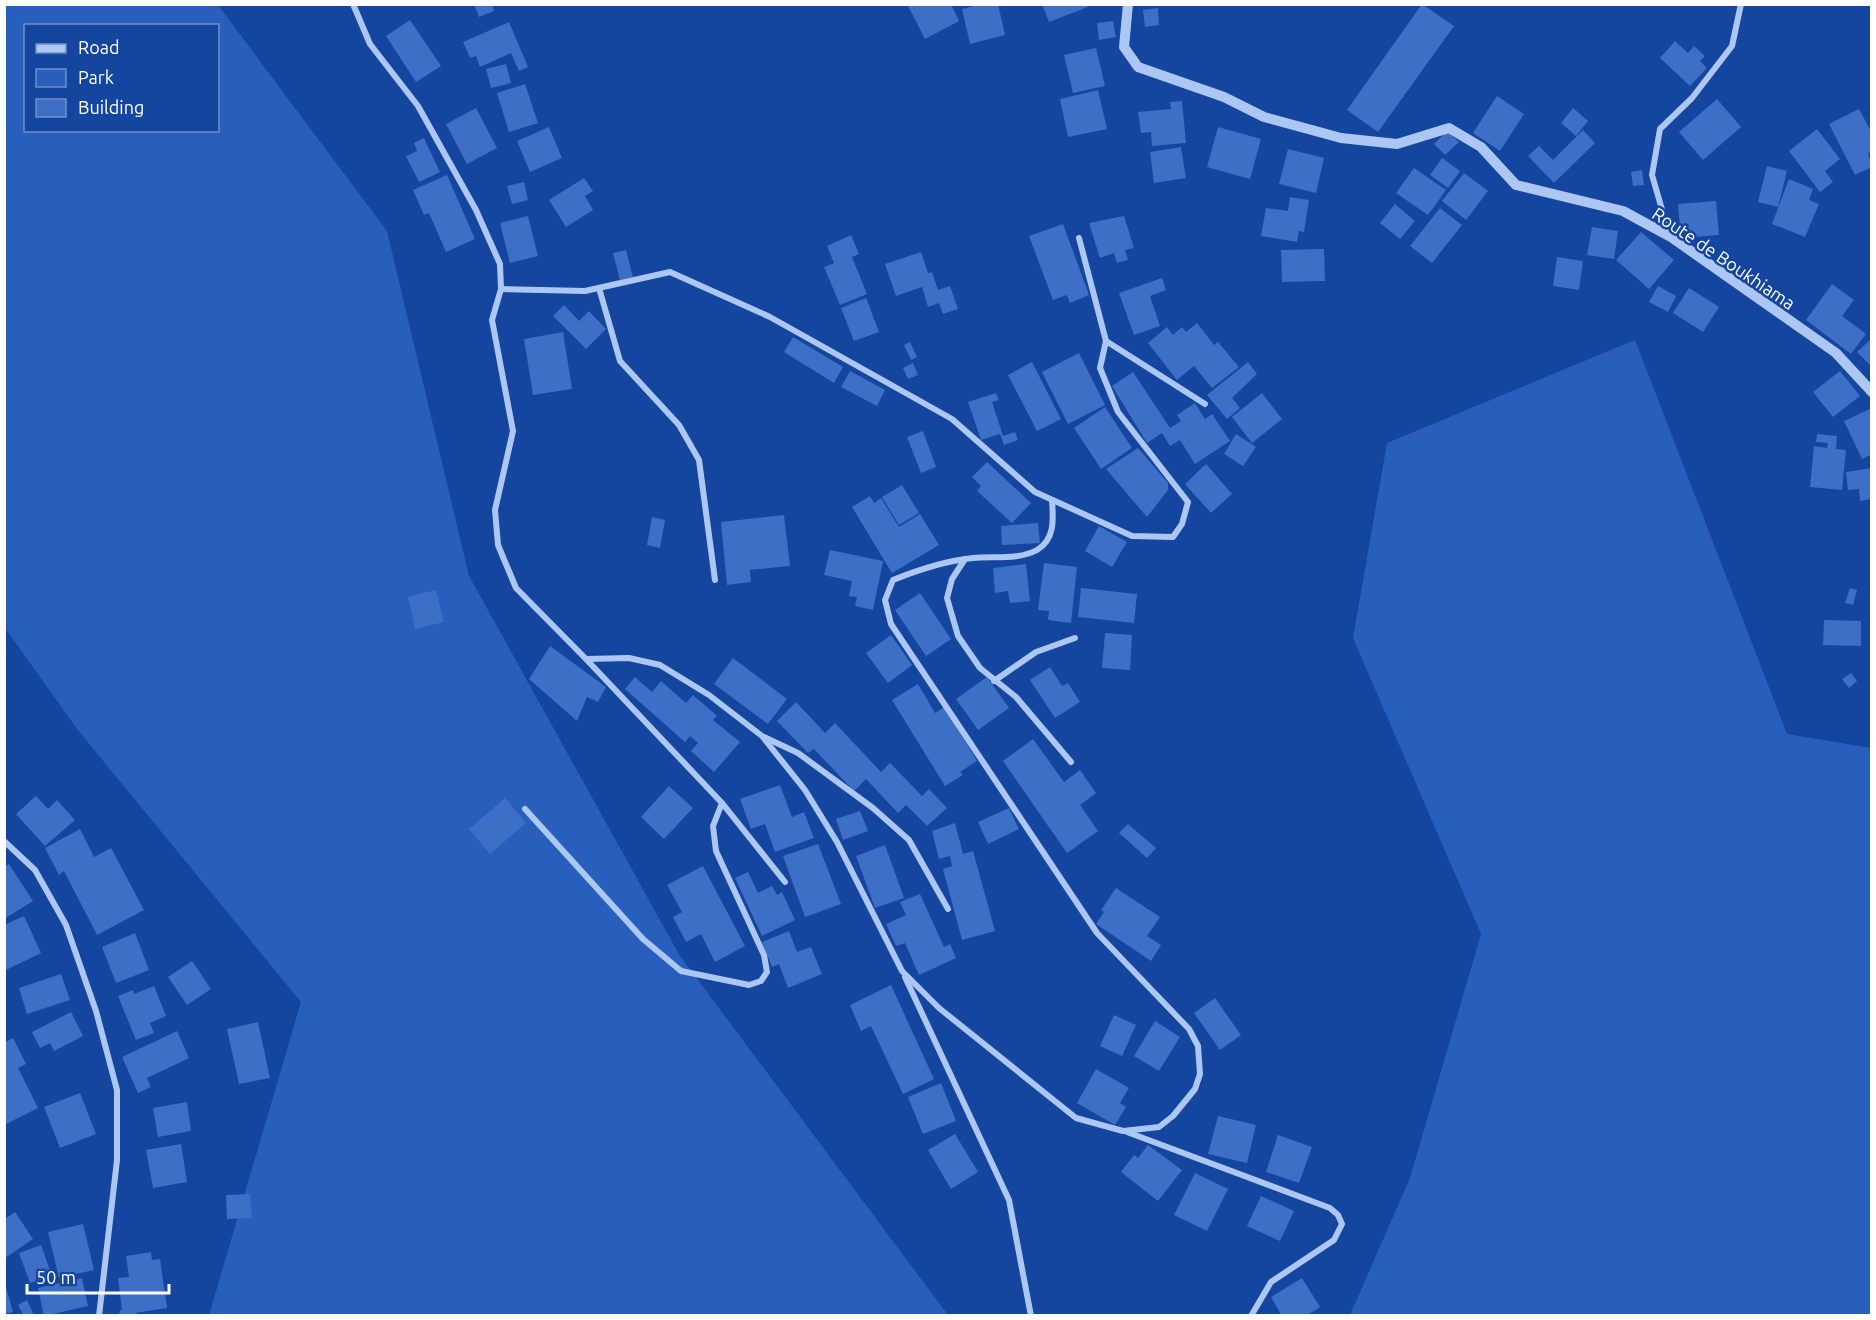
<svg xmlns="http://www.w3.org/2000/svg" width="1876" height="1320" viewBox="0 0 1876 1320" font-family="Ubuntu,sans-serif">
  <style>
    .green { fill: #285fbd; fill-rule: evenodd }
    .building { fill: #3d6fc6 }
    .lines { fill: none; stroke-linecap: round; stroke-linejoin: round }
    .minor { stroke: #adc7f4; stroke-width: 6 }
    .tertiary { stroke: #adc7f4; stroke-width: 10 }
    .labels { text-anchor: middle; dominant-baseline: central; stroke-width: 5; stroke-linejoin: round; paint-order: stroke }
    .street-label { font-size: 18px; fill: #fff; stroke: #14459f }
  </style>
  <rect width="100%" height="100%" fill="#14459f"/>
  <g class="green">
    <path d="M4 5H218L387 231 469 576 680 956 948 1315H209L301 1002 77 729 5 628ZM26 26H218V130H26Z"/>
    <polygon points="1635,340 1787,734 1871,748 1871,1315 1350,1315 1410,1178 1481,934 1353,638 1387,443"/>
  </g>
  <g class="building">
    <polygon points="474,4 492,4 494,11 479,17"/>
    <polygon points="907,4 951,4 959,21 925,39"/>
    <polygon points="981,4 998,4 1005,35 970,44 962,9"/>
    <polygon points="1042,4 1087,4 1088,7 1049,22"/>
    <polygon points="1422,4 1454,26 1378,132 1347,110"/>
    <polygon points="1158,8 1159,25 1145,27 1143,10"/>
    <polygon points="410,20 441,66 416,82 386,36"/>
    <polygon points="1113,21 1116,37 1099,40 1097,23"/>
    <polygon points="509,22 528,67 519,71 511,53 480,67 476,56 470,58 463,42"/>
    <polygon points="1675,41 1688,53 1694,46 1705,56 1700,61 1707,68 1690,86 1660,58"/>
    <polygon points="1096,48 1105,86 1073,93 1064,55"/>
    <polygon points="506,64 511,83 491,88 486,69"/>
    <polygon points="525,84 538,123 509,132 497,93"/>
    <polygon points="1098,90 1107,129 1068,137 1060,99"/>
    <polygon points="1497,96 1524,114 1500,151 1473,133"/>
    <polygon points="1717,99 1741,127 1703,160 1679,132"/>
    <polygon points="1182,101 1186,143 1152,146 1151,132 1141,133 1138,112 1171,109 1170,102"/>
    <polygon points="476,108 497,148 467,164 446,124"/>
    <polygon points="1573,108 1588,121 1576,136 1561,123"/>
    <polygon points="1859,109 1872,133 1872,152 1868,153 1872,167 1855,175 1829,124"/>
    <polygon points="549,127 562,158 530,172 517,141"/>
    <polygon points="1218,127 1261,139 1250,179 1207,167"/>
    <polygon points="1817,129 1840,159 1825,171 1833,182 1820,192 1789,151"/>
    <polygon points="1583,130 1595,143 1554,183 1528,156 1539,146 1553,160"/>
    <polygon points="1447,131 1459,142 1445,155 1434,144"/>
    <polygon points="424,138 440,172 419,182 406,156 417,151 414,143"/>
    <polygon points="1181,147 1186,178 1154,183 1150,152"/>
    <polygon points="1288,149 1324,158 1316,193 1279,184"/>
    <polygon points="1442,158 1460,171 1448,188 1430,175"/>
    <polygon points="1767,166 1787,171 1778,207 1758,202"/>
    <polygon points="1414,168 1446,190 1428,215 1396,193"/>
    <polygon points="1642,170 1644,185 1633,186 1631,172"/>
    <polygon points="1464,173 1488,191 1466,220 1442,201"/>
    <polygon points="447,175 475,239 446,252 429,213 424,215 413,190"/>
    <polygon points="584,178 593,191 585,196 593,210 566,227 549,200"/>
    <polygon points="1789,179 1813,189 1809,200 1819,204 1805,237 1772,224"/>
    <polygon points="524,182 528,200 512,204 507,186"/>
    <polygon points="1290,197 1309,200 1304,232 1299,231 1297,242 1261,236 1266,208 1288,211"/>
    <polygon points="1716,201 1719,235 1681,238 1678,204"/>
    <polygon points="1395,204 1415,221 1400,239 1380,223"/>
    <polygon points="1440,208 1462,225 1432,263 1410,246"/>
    <polygon points="528,216 538,256 510,263 500,223"/>
    <polygon points="1124,216 1134,248 1125,250 1128,260 1117,263 1114,253 1100,258 1089,223"/>
    <polygon points="1063,224 1089,295 1070,303 1067,295 1053,300 1029,236"/>
    <polygon points="1592,227 1618,231 1614,259 1587,255"/>
    <polygon points="1641,232 1674,260 1649,289 1616,260"/>
    <polygon points="851,235 859,254 852,257 867,294 840,305 824,267 834,263 827,246"/>
    <polygon points="1324,249 1325,281 1282,282 1281,250"/>
    <polygon points="626,250 633,277 620,280 613,253"/>
    <polygon points="921,252 928,273 932,272 938,290 950,286 958,309 943,314 939,303 928,307 922,287 896,296 885,264"/>
    <polygon points="1557,257 1583,261 1579,290 1553,286"/>
    <polygon points="1162,278 1166,290 1150,296 1160,326 1134,335 1119,293"/>
    <polygon points="1832,284 1854,300 1842,316 1866,334 1851,354 1806,320"/>
    <polygon points="1658,286 1676,296 1668,312 1649,302"/>
    <polygon points="1689,288 1719,307 1703,332 1673,313"/>
    <polygon points="866,298 879,332 854,341 841,308"/>
    <polygon points="564,305 579,321 589,311 606,329 586,349 553,316"/>
    <polygon points="1197,323 1214,345 1218,342 1239,367 1212,388 1194,366 1177,380 1148,343 1167,327 1173,335 1182,327 1186,332"/>
    <polygon points="563,332 572,389 533,395 524,339"/>
    <polygon points="793,337 843,367 834,383 784,352"/>
    <polygon points="1872,338 1872,367 1857,352"/>
    <polygon points="910,342 917,357 911,360 904,345"/>
    <polygon points="1079,353 1105,405 1068,424 1042,372"/>
    <polygon points="1032,362 1061,419 1037,431 1008,375"/>
    <polygon points="1248,362 1257,374 1232,398 1240,408 1227,419 1207,395"/>
    <polygon points="913,363 918,375 908,379 903,368"/>
    <polygon points="850,371 885,390 877,406 841,387"/>
    <polygon points="1840,371 1860,396 1833,417 1813,392"/>
    <polygon points="1133,372 1170,428 1181,421 1177,415 1195,403 1205,419 1212,414 1230,441 1195,464 1180,440 1170,446 1162,433 1147,443 1112,386"/>
    <polygon points="996,393 999,400 992,402 1003,436 1015,432 1018,440 1004,445 1000,434 981,440 968,402"/>
    <polygon points="1262,393 1282,419 1252,443 1232,417"/>
    <polygon points="1105,407 1132,448 1101,469 1074,428"/>
    <polygon points="1872,408 1872,454 1862,459 1844,421"/>
    <polygon points="923,431 936,467 921,473 907,437"/>
    <polygon points="1236,434 1256,447 1243,466 1224,454"/>
    <polygon points="1817,434 1837,436 1836,449 1846,450 1842,490 1810,487 1814,446 1827,448 1828,443 1816,442"/>
    <polygon points="1138,448 1168,483 1168,490 1147,517 1106,469"/>
    <polygon points="987,462 1031,503 1012,523 977,491 981,486 972,477"/>
    <polygon points="1206,464 1232,494 1211,513 1185,484"/>
    <polygon points="1872,468 1872,499 1860,501 1859,489 1848,490 1846,472"/>
    <polygon points="902,485 919,513 899,525 882,497"/>
    <polygon points="870,496 874,503 881,498 899,527 920,514 939,545 892,573 852,507"/>
    <polygon points="784,515 790,566 750,570 751,582 727,585 721,522"/>
    <polygon points="652,517 665,520 660,548 647,545"/>
    <polygon points="1038,523 1040,543 1002,545 1001,526"/>
    <polygon points="1099,526 1127,542 1112,567 1085,551"/>
    <polygon points="830,550 883,561 873,610 855,606 857,597 849,596 852,581 824,575"/>
    <polygon points="1044,563 1077,567 1071,623 1048,620 1049,611 1038,610"/>
    <polygon points="1026,564 1030,601 1010,603 1008,591 995,593 993,568"/>
    <polygon points="1081,588 1137,594 1134,623 1078,617"/>
    <polygon points="1850,588 1857,590 1853,605 1845,603"/>
    <polygon points="436,590 444,622 415,629 408,597"/>
    <polygon points="920,593 951,639 926,656 895,610"/>
    <polygon points="1824,620 1861,621 1861,646 1823,645"/>
    <polygon points="1105,633 1132,635 1130,670 1102,668"/>
    <polygon points="891,635 912,665 888,683 866,653"/>
    <polygon points="550,646 606,687 598,702 587,697 577,721 529,679"/>
    <polygon points="733,658 787,699 768,724 714,684"/>
    <polygon points="1050,667 1062,686 1068,683 1080,702 1055,718 1030,680"/>
    <polygon points="1851,673 1857,681 1849,688 1842,679"/>
    <polygon points="635,677 652,692 661,681 686,703 693,695 717,716 713,720 740,742 714,772 691,751 698,743 690,736 685,742 625,689"/>
    <polygon points="987,677 1009,708 978,730 956,699"/>
    <polygon points="918,684 935,713 944,707 977,761 960,772 963,775 945,786 892,700"/>
    <polygon points="796,702 825,733 835,723 881,772 890,763 922,796 929,789 947,808 927,826 906,805 898,813 866,779 854,791 814,749 808,753 777,721"/>
    <polygon points="1033,739 1064,782 1080,770 1096,793 1080,805 1098,831 1067,853 1003,761"/>
    <polygon points="780,785 792,817 804,812 814,838 775,852 765,824 751,829 740,799"/>
    <polygon points="669,786 693,808 664,839 641,817"/>
    <polygon points="36,796 48,809 57,800 75,820 45,846 16,814"/>
    <polygon points="505,798 526,823 490,854 469,829"/>
    <polygon points="1009,808 1019,829 988,844 978,822"/>
    <polygon points="860,811 868,831 843,840 836,819"/>
    <polygon points="955,823 963,854 973,851 995,931 962,940 943,869 952,866 950,856 939,859 932,831"/>
    <polygon points="1128,824 1156,848 1147,858 1119,833"/>
    <polygon points="80,829 94,857 111,848 144,910 97,935 64,871 59,875 45,848"/>
    <polygon points="818,844 841,904 805,917 783,856"/>
    <polygon points="885,845 904,898 875,908 856,856"/>
    <polygon points="9,864 33,901 4,919 4,867"/>
    <polygon points="703,866 745,946 715,962 701,934 686,942 673,917 682,912 667,885"/>
    <polygon points="748,872 758,893 772,886 777,895 782,892 795,920 762,936 735,878"/>
    <polygon points="1116,888 1160,917 1147,936 1161,945 1151,961 1096,924 1104,912 1101,910"/>
    <polygon points="920,894 944,947 950,944 956,958 919,975 905,943 896,946 886,924 906,915 900,902"/>
    <polygon points="24,916 41,953 4,971 4,925"/>
    <polygon points="789,931 797,952 811,947 822,974 788,988 779,964 772,967 762,942"/>
    <polygon points="135,933 149,970 116,983 102,947"/>
    <polygon points="192,961 211,989 187,1005 168,977"/>
    <polygon points="61,974 70,1000 27,1014 19,988"/>
    <polygon points="891,985 934,1079 903,1094 871,1026 861,1031 850,1005"/>
    <polygon points="154,986 166,1016 150,1023 154,1033 136,1040 118,996 133,990 134,994"/>
    <polygon points="1215,998 1241,1035 1220,1050 1194,1013"/>
    <polygon points="71,1012 83,1036 54,1051 50,1043 40,1048 32,1032"/>
    <polygon points="1114,1015 1136,1025 1122,1056 1100,1046"/>
    <polygon points="1155,1021 1180,1037 1159,1071 1134,1056"/>
    <polygon points="258,1022 270,1078 239,1084 227,1029"/>
    <polygon points="177,1031 189,1058 147,1078 151,1087 138,1093 122,1057"/>
    <polygon points="13,1038 26,1064 18,1068 38,1108 4,1125 4,1043"/>
    <polygon points="1096,1069 1129,1088 1120,1103 1126,1107 1115,1125 1077,1103"/>
    <polygon points="941,1083 956,1121 923,1134 908,1097"/>
    <polygon points="80,1093 96,1134 60,1148 44,1107"/>
    <polygon points="187,1102 191,1131 158,1137 153,1108"/>
    <polygon points="1218,1116 1256,1125 1247,1163 1208,1154"/>
    <polygon points="955,1134 978,1172 951,1189 928,1150"/>
    <polygon points="1278,1135 1312,1147 1299,1183 1266,1172"/>
    <polygon points="181,1144 187,1182 153,1188 146,1150"/>
    <polygon points="1148,1145 1182,1170 1158,1201 1121,1172 1134,1155 1138,1158"/>
    <polygon points="1195,1173 1228,1189 1207,1231 1174,1215"/>
    <polygon points="250,1194 252,1218 227,1219 226,1195"/>
    <polygon points="1261,1196 1294,1211 1280,1241 1247,1226"/>
    <polygon points="15,1212 33,1239 5,1258 5,1219"/>
    <polygon points="83,1224 94,1270 59,1278 48,1232"/>
    <polygon points="41,1245 52,1276 30,1283 19,1253"/>
    <polygon points="151,1252 152,1260 160,1259 167,1308 135,1313 144,1316 119,1316 120,1310 122,1310 118,1278 129,1277 126,1256"/>
    <polygon points="82,1278 88,1306 44,1316 38,1288"/>
    <polygon points="1302,1278 1320,1307 1306,1316 1282,1316 1271,1297"/>
    <polygon points="4,1280 13,1312 4,1314"/>
    <polygon points="27,1300 33,1313 24,1316 18,1305"/>
  </g>
  <g class="lines">
    <g class="minor">
      <path d="M353 4 370 44 418 106 476 210 500 264 501 289 492 320 513 431 495 510 498 545 516 588 586 659 629 658 660 665 709 695 762 736 805 790 837 842 902 971 939 1008 1076 1118 1123 1131 1159 1127 1173 1116 1195 1089 1200 1074 1198 1046 1189 1029 1097 933 891 624 885 600 893 580C920 569 944 561 973 558 994 556 1019 560 1037 550 1056 539 1053 517 1052 500"/>
      <polyline points="1670,237 1652,175 1660,129 1692,98 1732,46 1741,4"/>
      <polyline points="599,288 620,361 679,425 699,460 715,580"/>
      <polyline points="501,289 585,291 670,272 770,317 952,419 1035,492 1132,536 1173,537 1182,524 1188,502 1118,412 1100,368 1106,341 1079,238"/>
      <polyline points="1106,341 1205,404"/>
      <polyline points="965,559 952,579 947,598 958,636 980,668 1016,697 1071,762"/>
      <polyline points="586,659 722,803 785,882"/>
      <polyline points="994,681 1036,652 1075,638"/>
      <polyline points="764,737 798,753 873,808 909,840 948,909"/>
      <polyline points="525,809 643,939 681,971 749,985 761,981 767,972 764,955 716,851 713,826 722,803"/>
      <polyline points="4,841 35,870 66,925 96,1011 117,1090 117,1160 99,1316"/>
      <polyline points="905,977 1009,1200 1031,1316"/>
      <polyline points="1127,1132 1330,1208 1338,1215 1342,1224 1334,1240 1271,1282 1251,1316"/>
    </g>
    <polyline class="tertiary" points="1128,4 1124,47 1138,67 1224,97 1264,117 1341,138 1397,144 1449,128 1481,147 1516,185 1623,211 1671,237 1836,353 1872,392"/>
  </g>
  <g class="labels">
    <g class="street-label">
      <text transform="translate(1724 258) rotate(34)">Route de Boukhiama</text>
    </g>
  </g>
  <rect width="1876" height="1320" fill="none" stroke="#ffffff" stroke-width="12"/>
  <rect x="24" y="24" width="195" height="108" fill="#14459f" stroke="#728fc5" stroke-width="1.5"/>
  <rect x="36" y="44" width="30" height="9" fill="#adc7f4" stroke="#728fc5" stroke-width="1.5"/>
  <text x="78" y="54" font-size="18" fill="#ffffff">Road</text>
  <rect x="36" y="69" width="30" height="18" fill="#285fbd" stroke="#728fc5" stroke-width="1.5"/>
  <text x="78" y="84" font-size="18" fill="#ffffff">Park</text>
  <rect x="36" y="99" width="30" height="18" fill="#3d6fc6" stroke="#728fc5" stroke-width="1.5"/>
  <text x="78" y="114" font-size="18" fill="#ffffff">Building</text>
  <path d="M27 1284v9h142v-9" fill="none" stroke="#ffffff" stroke-width="3"/>
  <text x="36" y="1284" font-size="18" fill="#ffffff" stroke="#14459f" stroke-width="4.5" paint-order="stroke">50 m</text>
</svg>
